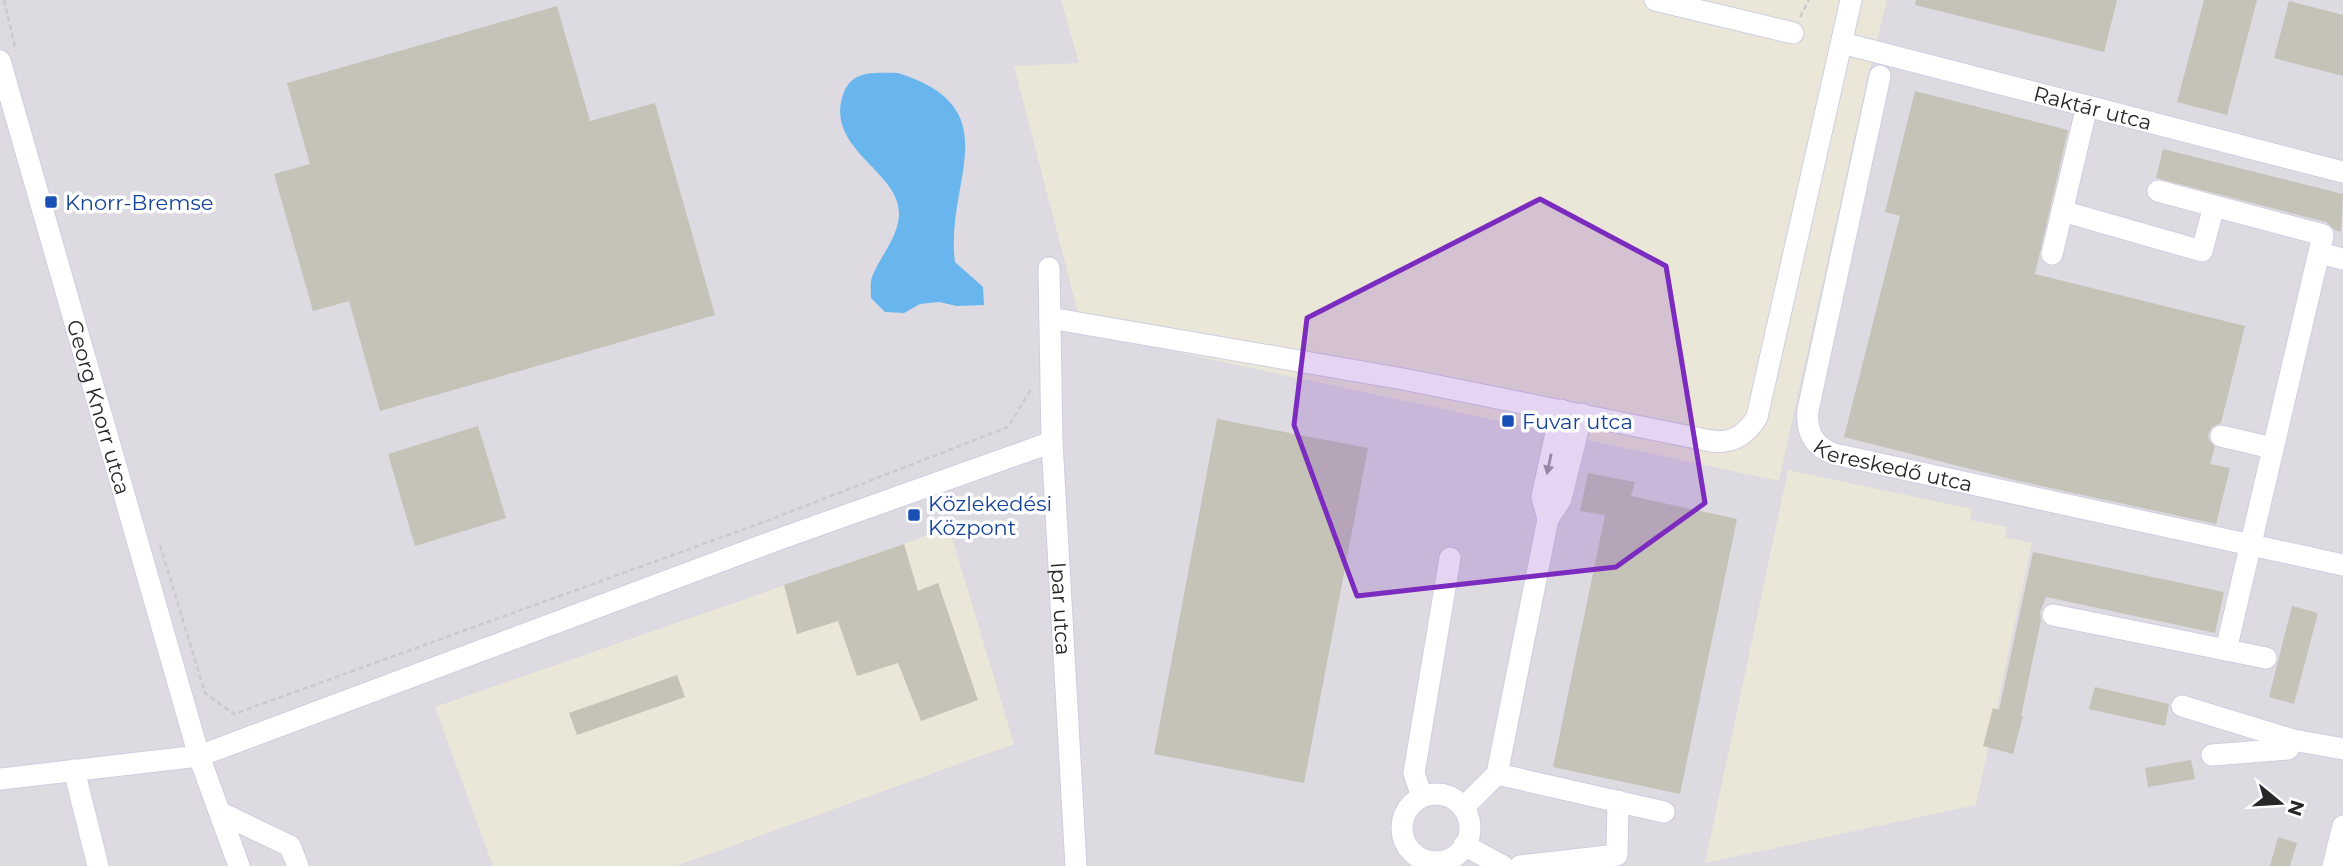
<svg xmlns="http://www.w3.org/2000/svg" width="2343" height="866" viewBox="0 0 2343 866" font-family="Montserrat,sans-serif">
  <style>
    .industrial { fill: #dddae2; fill-rule: evenodd }
    .water { fill: #69b6ef }
    .building { fill: #c5c2b8 }
    .lines { fill: none; stroke-linecap: round; stroke-linejoin: round }
    .minor-casing { stroke: #cecee1; stroke-width: 23 }
    .path { stroke: #cbcbcb; stroke-width: 2.5; stroke-dasharray: 5 3.5; stroke-linecap: butt }
    .minor { stroke: #fff; stroke-width: 21 }
    .oneway { fill: #9e9e9e }
    .marked { fill: #7b2cbf; fill-opacity: 0.2; stroke: #7b2cbf; stroke-width: 5; stroke-linejoin: round }
    .transit-dot { fill: #1a4fb4; stroke: #fff; stroke-width: 2.5 }
    .labels { text-anchor: middle; dominant-baseline: central; stroke-width: 7; stroke-linejoin: round; paint-order: stroke }
    .street-label { font-size: 21px; fill: #272727; stroke: #fff }
    .transit-label { font-size: 21px; fill: #164399; stroke: #fff; text-anchor: start }
  </style>
  <rect width="100%" height="100%" fill="#eae6d8"/>
  <path class="industrial" d="M0 0H1061L1079 63 1014 66 1083 332 1779 481 1868 76 1887 0H2343V866H676L1014 744 949 528 435 707 493 866H0ZM1788 470 1972 509 1970 520 2007 527 2005 537 2032 543 1976 805 1705 863Z"/>
  <path class="water" d="M898 73C1012 109 944 182 955 262L983 287 984 305 957 306 939 302 920 304 904 313 885 312 871 298C871 292 870 283 872 277 880 256 899 237 899 213 899 172 828 150 842 98 850 69 873 73 898 73Z"/>
  <g class="building">
    <polygon points="1916,0 2117,0 2104,52 1915,5"/>
    <polygon points="2204,0 2257,0 2227,115 2177,102"/>
    <polygon points="2289,1 2343,15 2343,76 2274,58"/>
    <polygon points="557,6 590,121 655,103 715,315 380,411 349,301 313,311 274,174 310,164 287,83"/>
    <polygon points="1915,91 2068,130 2035,274 2245,326 2221,423 2212,427 2208,434 2209,440 2215,447 2210,464 2230,468 2216,524 2014,480 1844,437 1900,216 1885,212"/>
    <polygon points="2163,149 2343,194 2341,232 2335,230 2326,222 2156,178"/>
    <polygon points="1217,419 1368,448 1304,783 1154,754"/>
    <polygon points="478,426 506,518 415,546 388,454"/>
    <polygon points="1588,473 1635,482 1631,496 1737,519 1680,794 1553,767 1605,515 1580,511"/>
    <polygon points="904,544 918,591 938,583 978,700 921,721 898,663 857,676 838,621 797,634 784,585"/>
    <polygon points="2033,552 2224,592 2215,633 2046,597 2040,612 2041,620 2021,716 2023,716 2013,754 1983,746 1993,708 1999,710"/>
    <polygon points="2292,606 2318,613 2294,704 2269,697"/>
    <polygon points="677,675 685,697 577,735 569,713"/>
    <polygon points="2095,687 2169,704 2165,726 2089,709"/>
    <polygon points="2191,760 2195,779 2148,787 2145,768"/>
    <polygon points="2278,837 2297,843 2290,866 2270,866"/>
  </g>
  <g class="lines">
    <g class="minor-casing">
      <g id="minor">
        <polyline points="1655,0 1793,33"/>
        <path id="s1" d="M1842 43 2343 172"/>
        <path id="s2" d="M0 61 199 756 239 866"/>
        <path id="s3" d="M1880 76 1808 410C1806 432 1813 446 1834 454L2343 565"/>
        <polyline points="2158,191 2323,235 2226,650"/>
        <polyline points="2062,211 2202,251 2214,206"/>
        <polyline points="2320,253 2343,259"/>
        <polyline points="2052,254 2087,106"/>
        <path id="s4" d="M1049 268 1052 442 1076 866"/>
        <path d="M1050 318 1403 379 1711 441C1732 444 1746 435 1757 417L1851 0"/>
        <polyline points="2221,436 2272,448"/>
        <polyline points="1548,519 1542,497 1561,410"/>
        <polyline points="2053,615 2266,658"/>
        <polyline points="2182,706 2293,740 2343,749"/>
        <polyline points="2212,755 2288,749 2293,740"/>
        <polyline points="74,770 98,866"/>
        <polyline points="1497,774 1664,812"/>
        <polyline points="0,779 199,756 774,541 1052,442"/>
        <circle cx="1436" cy="828" r="34"/>
        <polyline points="1422,797 1414,773 1450,558"/>
        <polyline points="1463,808 1497,774 1548,519 1561,499 1582,414"/>
        <polyline points="221,813 290,846 298,866"/>
        <polyline points="1464,845 1503,866"/>
        <polyline points="1520,866 1617,855 1618,801"/>
        <polyline points="2333,866 2343,826"/>
      </g>
    </g>
    <g class="path">
      <polyline points="4,0 16,51"/>
      <polyline points="1800,17 1809,0"/>
      <polyline points="160,545 205,693 234,714 764,522 1008,427 1031,389"/>
    </g>
    <use href="#minor" class="minor"/>
  </g>
  <defs><path id="oneway-solid" d="M-6-.8H1V-3.2L6.5 0L1 3.2V.8H-6Z" transform="scale(1.75)"/></defs>
  <use class="oneway" href="#oneway-solid" transform="translate(1549 464) rotate(102)"/>
  <path class="marked" d="M1540 199 1666 266 1705 503 1616 567 1357 596 1294 425 1307 318Z"/>
  <g class="transit-dot">
    <rect x="44" y="195" width="14" height="14" rx="3.5"/>
    <rect x="1501" y="414" width="14" height="14" rx="3.5"/>
    <rect x="907" y="508" width="14" height="14" rx="3.5"/>
  </g>
  <g class="labels">
    <g class="street-label">
      <text stroke="none"><textPath href="#s1" startOffset="259">Raktár utca</textPath></text>
      <text stroke="none"><textPath href="#s2" startOffset="360">Georg Knorr utca</textPath></text>
      <text stroke="none"><textPath href="#s3" startOffset="458">Kereskedő utca</textPath></text>
      <text stroke="none"><textPath href="#s4" startOffset="341">Ipar utca</textPath></text>
    </g>
    <g class="transit-label">
      <text x="65" y="202">Knorr-Bremse</text>
      <text x="1522" y="421">Fuvar utca</text>
      <text x="928" y="503">Közlekedési<tspan x="928" dy="24">Központ</tspan></text>
    </g>
  </g>
  <g transform="translate(2280 803) rotate(108)" stroke="#ffffff" stroke-width="5" paint-order="stroke">
  <path d="M0-5L12 26L0 18L-12 26Z" fill="#272727"/>
  <text y="-10" font-size="19" font-weight="bold" text-anchor="middle" fill="#272727">N</text>
  </g>
</svg>
